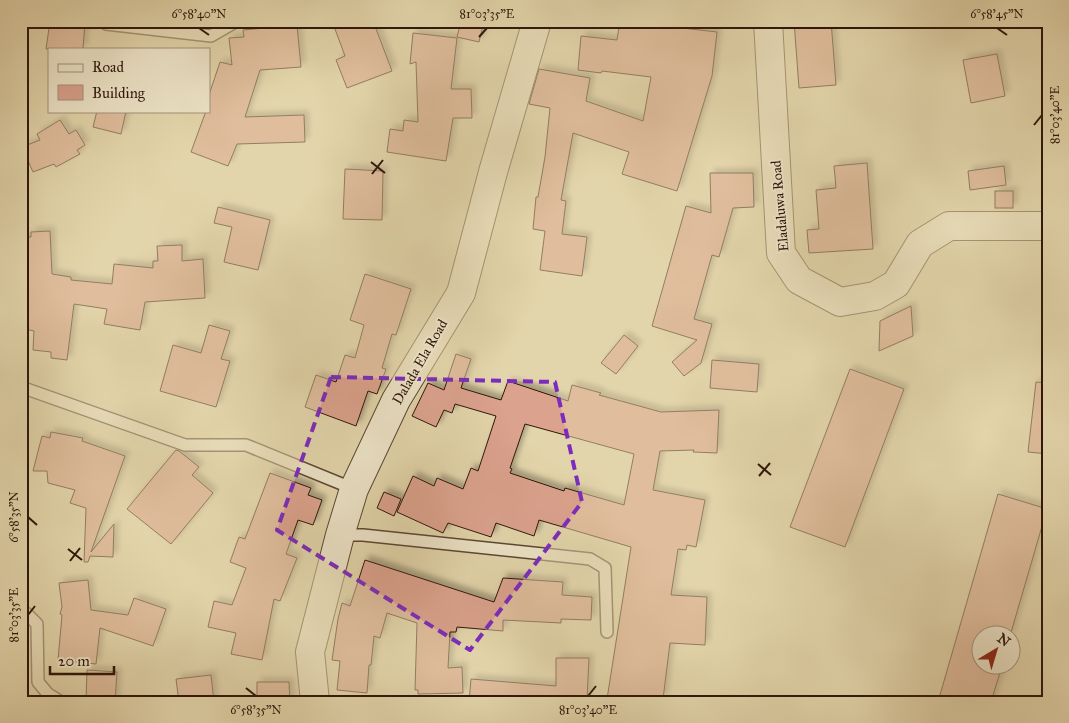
<svg xmlns="http://www.w3.org/2000/svg" width="1069" height="723" viewBox="0 0 1069 723" font-family="'IM FELL Great Primer',serif">
  <style>
    .building { fill: #dba28d; stroke: #2e160b; fill-rule: evenodd; filter: url(#shadow) }
    .lines { fill: none; stroke-linecap: round; stroke-linejoin: round }
    .service-casing { stroke: #5b4633; stroke-width: 14 }
    .tertiary-casing { stroke: #5b4633; stroke-width: 30 }
    .service { stroke: #ede4c8; stroke-width: 11 }
    .tertiary { stroke: #ede4c8; stroke-width: 28 }
    .marked { fill: none; stroke: #7b2cbf; stroke-width: 4; stroke-dasharray: 10 6; stroke-linejoin: round }
    .ticks { fill: none; stroke: #2e160b; stroke-width: 2 }
    .labels { text-anchor: middle; dominant-baseline: central; stroke-width: 4; stroke-linejoin: round; paint-order: stroke }
    .street-label { font-size: 14px; fill: #2e160b; stroke: #ede4c8 }
    .neatline { fill: none; stroke: #2e160b; stroke-width: 2 }
    .ticks-label { font-size: 12px; text-anchor: middle; fill: #2e160b }
  </style>
  <defs>
    <filter id="shadow"><feDropShadow dx="4.5" dy="-4.5" stdDeviation="2.5" flood-color="#0004"/></filter>
  </defs>
  <rect width="100%" height="100%" fill="#e3d5ab"/>
  <filter id="stains"><feTurbulence type="fractalNoise" baseFrequency=".004" numOctaves="4"/><feColorMatrix values="0 0 0 0 .2 0 0 0 0 .09 0 0 0 0 .02 0 0 0 .5 -.17"/></filter>
  <radialGradient id="worn" r=".72"><stop offset=".6" stop-color="#630" stop-opacity="0"/><stop offset="1" stop-color="#630" stop-opacity=".3"/></radialGradient>
  <g class="building">
    <polygon points="50,21 85,21 83,49 46,49"/>
    <polygon points="332,21 373,21 392,71 347,88 336,60 345,56"/>
    <polygon points="461,21 484,21 479,42 457,37"/>
    <polygon points="620,21 717,32 712,76 677,191 622,174 629,152 573,133 561,200 566,201 562,234 587,237 582,276 540,270 545,231 533,229 536,197 538,197 545,157 550,108 529,104 539,69 590,78 586,101 643,121 651,77 602,71 601,73 578,70 581,36 617,40"/>
    <polygon points="794,21 831,21 836,85 799,88"/>
    <polygon points="297,25 301,67 260,70 245,117 304,115 305,142 237,144 228,166 191,152 206,111 209,111 209,95 220,62 232,65 229,38 244,37 243,30"/>
    <polygon points="413,33 457,38 451,89 471,89 472,118 453,118 446,161 387,152 390,129 403,131 404,120 418,122 416,62 410,64"/>
    <polygon points="997,54 1005,96 971,103 963,60"/>
    <polygon points="97,111 126,111 121,134 93,127"/>
    <polygon points="60,120 69,134 76,130 85,145 77,150 80,154 56,167 54,164 33,172 22,147 40,140 37,134"/>
    <polygon points="867,163 873,249 809,253 807,230 819,229 816,190 836,188 834,166"/>
    <polygon points="1004,166 1006,185 970,190 968,171"/>
    <polygon points="345,169 383,171 382,220 343,219"/>
    <polygon points="710,173 753,173 754,207 733,208 719,257 712,255 694,319 712,324 701,363 684,376 672,362 697,340 652,326 686,206 711,213"/>
    <rect x="995" y="191" width="18" height="17"/>
    <polygon points="218,207 270,220 258,270 224,262 232,227 214,223"/>
    <polygon points="50,231 52,274 71,277 71,280 112,284 114,264 153,268 153,261 158,261 157,246 182,245 182,261 203,259 205,298 145,302 140,330 104,324 107,309 74,304 67,360 51,358 51,352 33,350 34,331 21,328 21,237 31,237 31,232"/>
    <polygon points="365,274 411,289 396,335 392,334 382,368 386,369 377,394 368,391 356,426 305,407 316,375 336,382 345,355 355,358 364,325 350,320"/>
    <polygon points="911,306 913,336 879,351 880,321"/>
    <polygon points="209,325 230,331 221,359 230,361 216,407 160,391 173,345 201,353"/>
    <polygon points="624,335 638,346 616,374 601,363"/>
    <path d="M456 354 471 359 461 388 501 400 508 381 568 401 572 385 601 393 599 395 661 412 719 410 717 453 693 452 694 450 660 451 653 490 705 500 696 547 687 545 686 550 678 549 671 595 707 597 705 645 670 643 663 699 638 696V702H609V699H607L631 547 539 520 534 536 496 523 491 537 448 523 443 533 397 512 413 476 434 486 437 478 463 489 471 468 478 471 496 416 455 404 452 413 444 410 436 427 412 416 428 383 444 390ZM525 424 634 454 624 505 565 488 564 491 510 473 512 469 510 468Z"/>
    <polygon points="712,360 759,364 757,392 710,388"/>
    <polygon points="850,369 904,389 845,547 790,527"/>
    <polygon points="1036,382 1048,383 1048,454 1028,452"/>
    <polygon points="51,432 83,438 82,441 125,456 91,552 114,524 113,557 90,556 88,562 84,562 86,508 70,503 75,490 48,483 47,471 33,471 42,436 50,438"/>
    <polygon points="176,450 179,451 199,467 192,475 213,493 171,544 127,509"/>
    <polygon points="270,473 311,488 308,495 322,500 313,525 298,520 286,554 297,558 280,601 274,599 262,660 231,654 236,633 208,627 214,601 232,605 246,568 230,562 239,537 245,539"/>
    <polygon points="384,492 401,499 394,516 377,508"/>
    <polygon points="998,494 1047,509 1010,636 982,636 982,666 1002,666 991,702 938,702"/>
    <polygon points="365,560 494,602 503,578 563,582 562,595 592,597 591,620 561,619 561,623 503,620 503,631 457,627 456,632 450,632 448,668 462,667 463,693 418,694 418,690 415,690 417,623 387,613 380,638 374,636 371,665 369,665 367,693 337,690 340,661 332,660 338,619 342,603 350,606"/>
    <polygon points="88,580 91,610 128,615 134,598 166,609 153,646 100,628 96,664 58,660 62,615 60,614 62,607 59,583"/>
    <polygon points="556,658 589,658 587,699 534,699 534,702 469,702 471,679 556,686"/>
    <polygon points="87,670 117,672 115,702 86,702"/>
    <polygon points="211,675 214,702 179,702 176,679"/>
    <polygon points="257,682 289,682 290,702 257,702"/>
  </g>
  <g class="lines">
    <g class="service-casing">
      <g id="service">
        <polyline points="106,24 211,36 237,21"/>
        <polyline points="21,387 185,445 246,445 354,489"/>
        <polyline points="340,535 363,535 590,559 605,568 607,632"/>
        <polyline points="21,612 26,613 37,624 38,682 48,694 61,702"/>
      </g>
    </g>
    <g class="tertiary-casing">
      <g id="tertiary">
        <polyline points="768,21 781,253 799,280 840,302 875,296 896,284 920,244 949,226 1048,226"/>
        <polyline points="315,702 310,652 340,535 354,489 396,400 461,293 493,172 537,21"/>
      </g>
    </g>
    <use href="#service" class="service"/>
    <use href="#tertiary" class="tertiary"/>
  </g>
  <path d="M0 0H1069V723H0ZM331 377 555 382 582 502 470 650 277 530Z" fill="#e3d5ab" fill-opacity=".55" fill-rule="evenodd"/>
  <path class="marked" d="M331 377 555 382 582 502 470 650 277 530Z"/>
  <path class="ticks" d="M199 28 209 35M997 28 1007 35M479 37 487 28M1034 125 1042 115M371 162 385 173M372 174 383 160M758 464 771 475M759 476 770 463M28 517 37 525M68 549 82 560M70 561 80 548M28 615 35 606M246 688 256 696M588 696 596 686"/>
  <g class="labels">
    <g class="street-label">
      <text transform="translate(780 206) rotate(-95)">Eladaluwa Road</text>
      <text transform="translate(420 362) rotate(-60)">Dalada Ela Road</text>
    </g>
  </g>
  <rect width="1069" height="723" fill="none" stroke="#e3d5ab" stroke-width="55"/>
  <rect x="48" y="48" width="162" height="65" fill="#ede4c8" stroke="#a1927c"/>
  <rect x="58" y="64" width="25" height="8" fill="#ede4c8" stroke="#a1927c"/>
  <text x="92" y="72" font-size="15" fill="#2e160b">Road</text>
  <rect x="58" y="85" width="25" height="15" fill="#dba28d" stroke="#a1927c"/>
  <text x="92" y="98" font-size="15" fill="#2e160b">Building</text>
  <g transform="translate(996 650) rotate(38)"><circle r="24" fill="#ede4c8" stroke="#a1927c"/>
  <path d="M0-4L9 19L0 12L-9 19Z" fill="#8f2418"/>
  <text y="-8" font-size="14" font-weight="bold" text-anchor="middle" fill="#2e160b">N</text>
  </g>
  <path d="M50 666v8h64v-8" fill="none" stroke="#2e160b" stroke-width="2.5"/>
  <text x="58" y="666" font-size="15" fill="#2e160b" stroke="#ede4c8" stroke-width="4" paint-order="stroke">20 m</text>
  <rect x="28" y="28" width="1014" height="668" class="neatline"/>
  <g class="ticks-label">
    <text x="199" y="18">6°58'40"N</text>
    <text x="487" y="18">81°03'35"E</text>
    <text x="997" y="18">6°58'45"N</text>
    <text transform="translate(1055 115) rotate(-90)" y="4">81°03'40"E</text>
    <text transform="translate(14 517) rotate(-90)" y="4">6°58'35"N</text>
    <text transform="translate(14 615) rotate(-90)" y="4">81°03'35"E</text>
    <text x="256" y="714">6°58'35"N</text>
    <text x="588" y="714">81°03'40"E</text>
  </g>
  <rect width="100%" height="100%" filter="url(#stains)"/>
  <rect width="100%" height="100%" fill="url(#worn)"/>
</svg>
